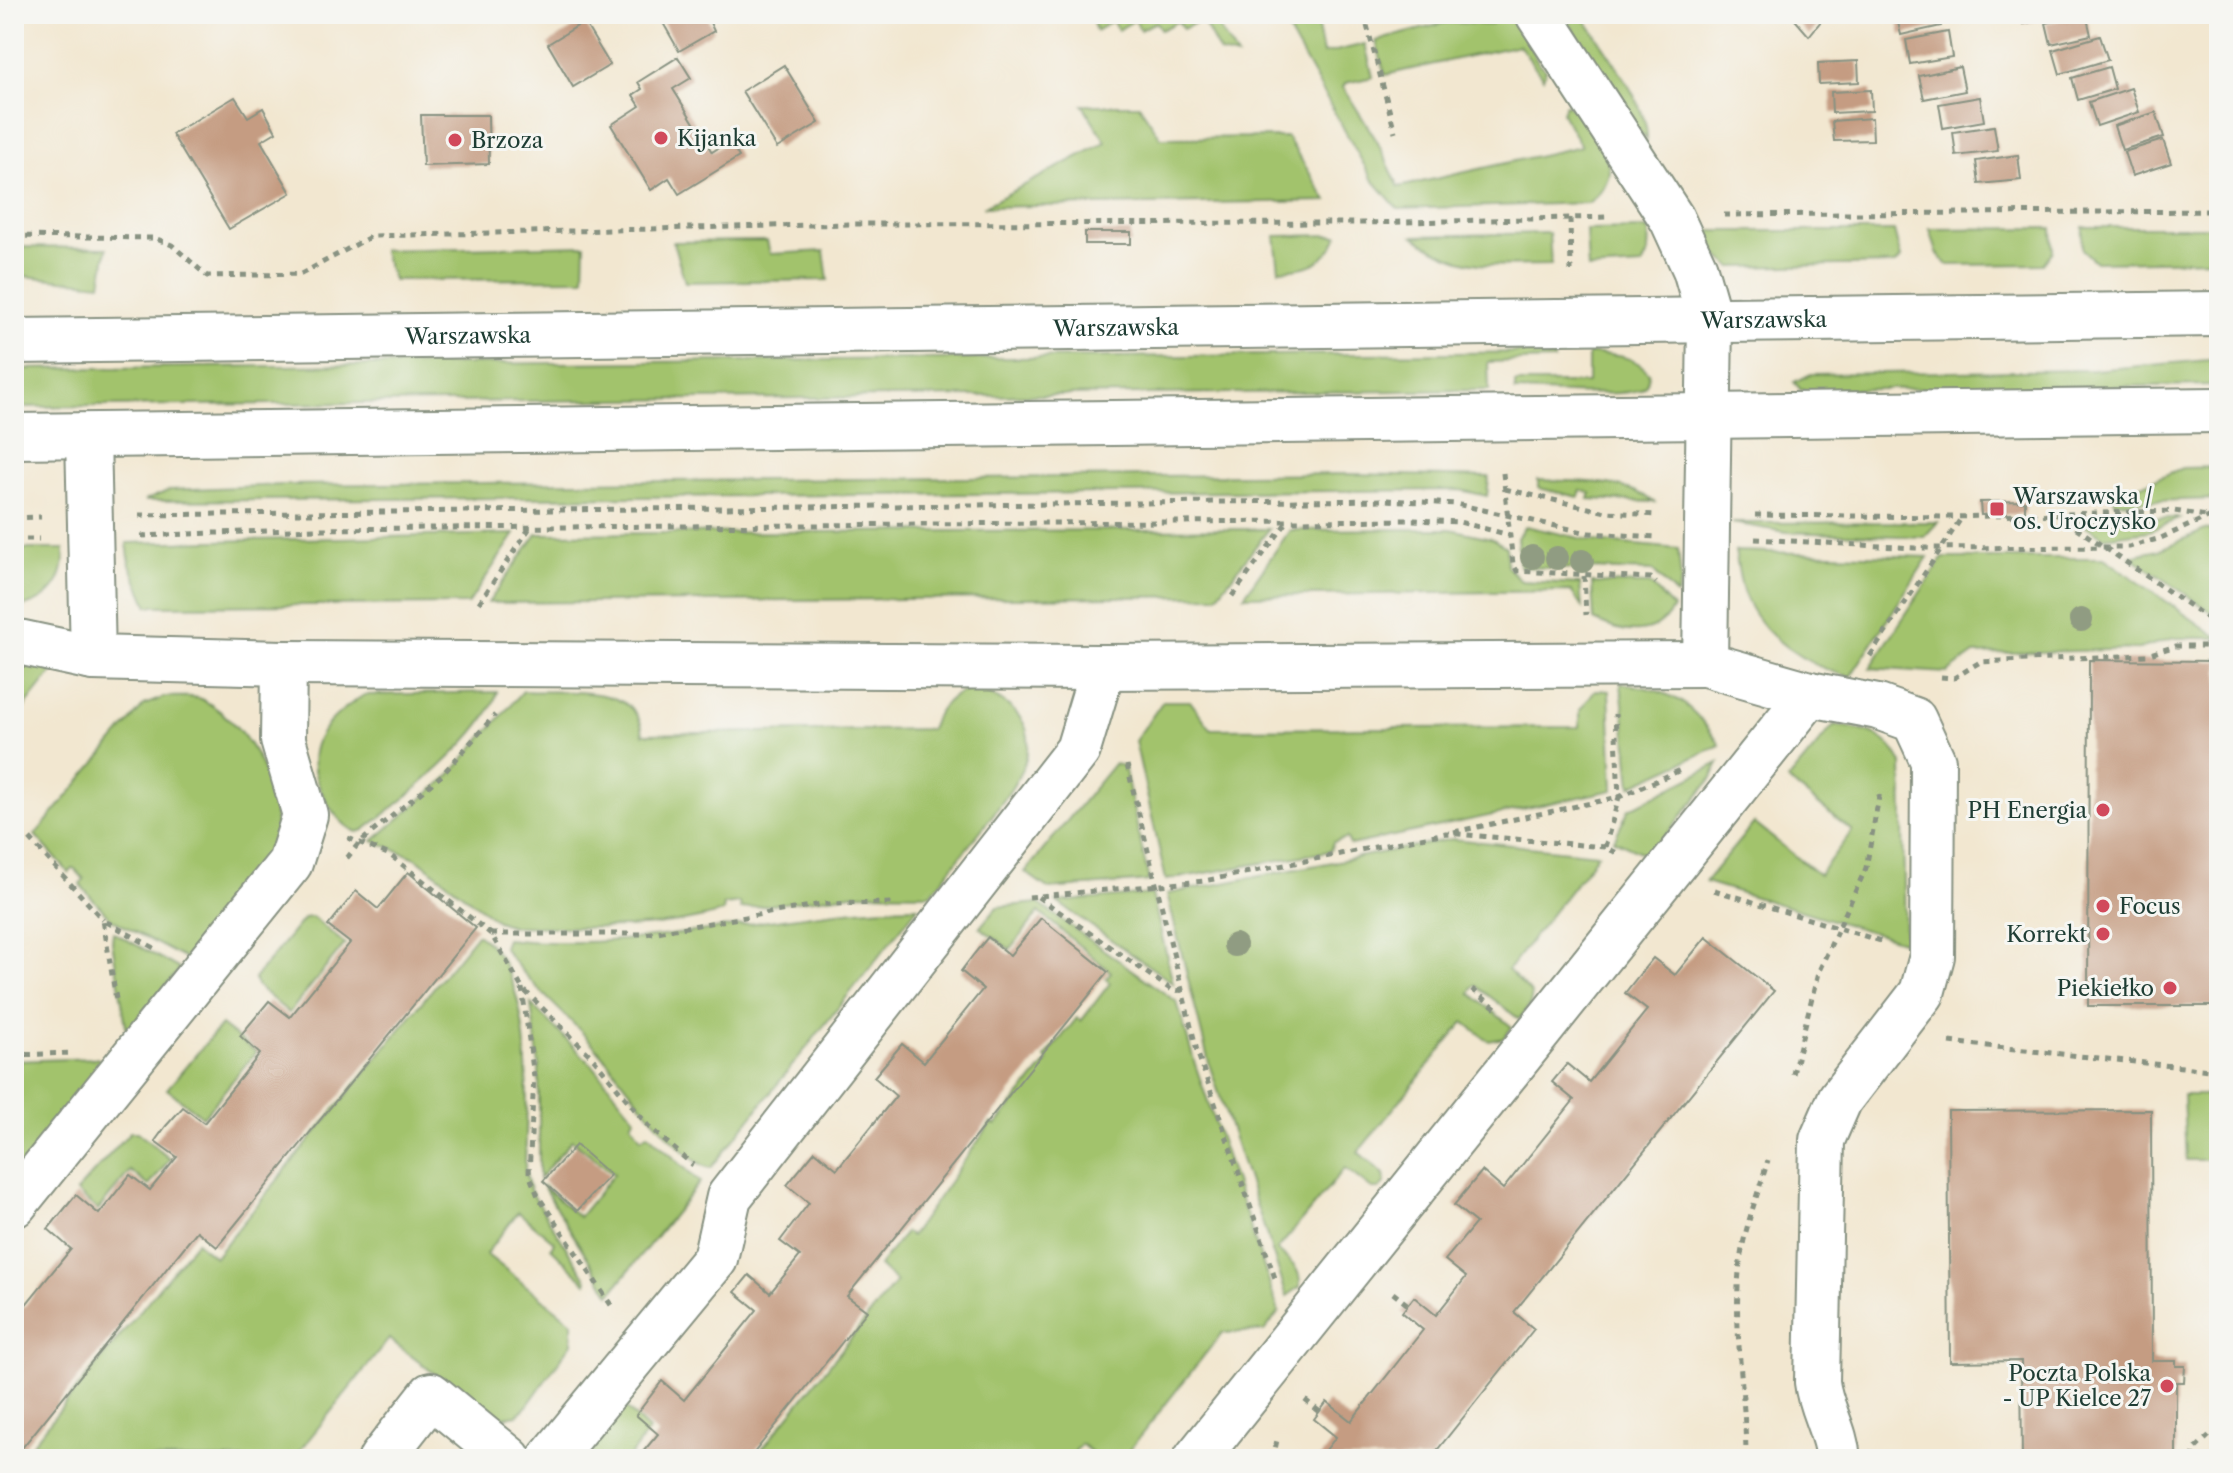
<svg xmlns="http://www.w3.org/2000/svg" width="2233" height="1473" viewBox="0 0 2233 1473" font-family="'Libre Caslon Text',serif">
  <style>
    .green { fill: #a2c36c; stroke: #608050; stroke-width: 2 }
    .building { fill: #c59c82 }
    .lines { fill: none; stroke-linecap: round; stroke-linejoin: round }
    .minor-casing { stroke: #889282; stroke-width: 48 }
    .major-casing { stroke: #889282; stroke-width: 48 }
    .path { stroke: #889282; stroke-width: 5; stroke-dasharray: 6 6; stroke-linecap: butt }
    .minor { stroke: #fff; stroke-width: 44 }
    .major { stroke: #fff; stroke-width: 44 }
    .tree { fill: #909c82 }
    .poi-dot { fill: #d1495b; stroke: #f6f6f2; stroke-width: 3 }
    .labels { text-anchor: middle; dominant-baseline: central; stroke-width: 6; stroke-linejoin: round; paint-order: stroke }
    .poi-label { font-size: 22px; fill: #1f3d34; stroke: #f6f6f2; text-anchor: start }
    .street-label { font-size: 22px; fill: #1f3d34; stroke: #f6f6f2 }
  </style>
  <rect width="100%" height="100%" fill="#f6f6f2"/>
  <filter id="ink" filterUnits="userSpaceOnUse"><feTurbulence type="fractalNoise" baseFrequency=".0125" numOctaves="2"/><feDisplacementMap in="SourceGraphic" scale="16" xChannelSelector="R" yChannelSelector="G"/><feConvolveMatrix kernelMatrix="1 2 1 2 8 2 1 2 1" color-interpolation-filters="sRGB"/></filter>
  <filter id="wash" filterUnits="userSpaceOnUse"><feTurbulence type="fractalNoise" baseFrequency=".006" numOctaves="4" result="noise"/><feDisplacementMap in="SourceGraphic" scale="32" xChannelSelector="R" yChannelSelector="G"/><feGaussianBlur stdDeviation="1.8" result="paint"/><feColorMatrix in="noise" values="0 0 0 0 0 0 0 0 0 0 0 0 0 0 0 0 0 1.4 0 .05"/><feComposite in="paint" operator="in"/></filter>
  <g filter="url(#wash)">
    <rect width="100%" height="100%" fill="#f2e7d0"/>
    <g class="green">
      <polygon points="1090,14 1210,14 1237,57 1220,53 1202,20 1183,29 1178,21 1161,30 1156,22 1140,30 1135,20 1118,30 1112,21 1096,31"/>
      <polygon points="1497,14 1513,14 1538,62 1546,70 1543,78 1519,45 1385,75 1376,41 1448,22 1491,25"/>
      <path d="M1564 14H1582C1601 46 1649 103 1647 140L1619 107Z"/>
      <path d="M1307 20 1317 22 1323 54 1365 44 1373 77 1346 83 1343 87 1377 141 1399 187 1581 146 1562 113 1565 104C1581 111 1610 154 1609 172 1607 186 1598 196 1588 203L1398 209 1372 179 1288 30Z"/>
      <polygon points="1083,105 1139,105 1161,138 1287,137 1327,201 983,207 1106,142"/>
      <polygon points="2083,227 2219,227 2219,260 2096,262 2082,249"/>
      <polygon points="2052,228 2053,251 2043,264 1948,265 1937,253 1930,229"/>
      <polygon points="1649,229 1648,254 1642,266 1588,269 1586,230"/>
      <polygon points="1698,231 1894,231 1901,258 1896,264 1732,267 1719,257"/>
      <path d="M1549 233 1551 265C1495 265 1461 272 1414 236Z"/>
      <path d="M1338 235C1326 265 1308 269 1279 270L1275 236Z"/>
      <polygon points="767,241 770,254 824,251 828,280 685,282 673,242"/>
      <polygon points="585,245 584,279 393,280 382,250"/>
      <polygon points="14,247 107,248 101,284 14,275"/>
      <polygon points="1553,352 1554,360 1488,362 1489,390 14,407 14,369"/>
      <path d="M1588 353C1611 355 1634 354 1649 373 1648 380 1647 386 1641 389 1623 398 1540 391 1515 391V383H1588Z"/>
      <polygon points="2219,359 2219,385 1801,390 1794,382 1811,374 2094,370"/>
      <polygon points="2219,467 2219,499 2115,502 2113,490 2134,488 2182,468"/>
      <polygon points="1350,474 1489,477 1487,496 1460,490 144,501 170,490 283,485"/>
      <path d="M1538 480C1576 482 1623 478 1654 502L1589 499 1591 493 1581 490 1579 497 1538 488Z"/>
      <polygon points="2181,518 2149,531 2103,537 2077,520"/>
      <polygon points="1938,522 1924,537 1787,532 1732,523"/>
      <polygon points="1525,526 1593,541 1678,549 1681,580 1677,596 1653,571 1520,567 1517,538"/>
      <polygon points="1269,529 1217,596 488,603 537,534"/>
      <polygon points="1450,529 1491,538 1506,547 1507,566 1521,581 1580,584 1582,607 1571,591 1244,596 1290,530"/>
      <polygon points="2207,529 2219,535 2219,617 2130,556 2159,550"/>
      <polygon points="515,534 468,604 148,606 130,565 127,543"/>
      <path d="M14 549H64C66 582 49 602 16 608Z"/>
      <path d="M1735 551 1928 557 1850 677C1806 666 1761 637 1744 594 1739 581 1738 565 1735 551Z"/>
      <polygon points="1943,558 2104,558 2219,638 2174,638 2139,649 1974,654 1947,673 1870,668"/>
      <path d="M1592 583 1650 584 1673 608C1656 640 1622 634 1594 620Z"/>
      <polygon points="14,657 61,661 23,709 14,701"/>
      <path d="M1621 683C1674 691 1691 702 1720 745L1631 786Z"/>
      <path d="M977 689C1061 721 1026 773 985 825 967 848 949 871 931 894L858 893 741 909 740 903 724 905 723 912C653 933 584 927 512 926L497 921 416 858 373 841 449 776 523 691C563 694 638 681 643 734L930 729C939 707 951 691 977 689Z"/>
      <polygon points="1595,690 1609,691 1613,790 1350,845 1347,838 1333,842 1330,851 1166,880 1135,741 1163,701 1190,701 1211,729 1580,727 1580,710"/>
      <path d="M497 692C489 732 399 804 364 830L357 832C344 827 334 814 327 802 296 752 321 722 364 695Z"/>
      <path d="M165 697C177 697 192 695 203 700 253 727 286 798 273 851L187 960 111 919 80 885 84 879 74 868 69 873 35 835 144 705Z"/>
      <path d="M1834 725C1865 730 1888 733 1902 764L1905 942 1705 882 1754 823 1819 875 1852 831 1788 780Z"/>
      <polygon points="1719,763 1710,781 1649,856 1614,840 1629,809"/>
      <polygon points="1114,764 1124,766 1149,881 1049,889 1025,872"/>
      <path d="M1452 839 1598 854 1508 970 1532 994 1530 1005 1519 1019 1475 985 1470 993 1512 1027 1504 1038 1489 1041 1464 1022 1358 1152 1384 1174 1385 1183 1379 1189H1372L1345 1168 1277 1250C1290 1262 1301 1267 1300 1287L1287 1296 1210 1067 1167 894Z"/>
      <polygon points="1152,894 1173,983 1057,902"/>
      <polygon points="1038,903 1177,1002 1195,1064 1279,1312 1264,1331 1222,1333 1122,1459 1100,1459 1081,1444 1069,1459 754,1459 896,1282 879,1266 905,1232 911,1236 991,1123 996,1125 1048,1061 1045,1058 1077,1018 1081,1021 1110,983 1106,979 1111,972 1039,912 1010,950 980,927 997,907"/>
      <path d="M918 907 711 1168C680 1163 621 1076 598 1050 567 1014 530 986 503 947L506 939C645 955 779 908 918 907Z"/>
      <polygon points="312,917 345,944 289,1013 257,986 254,979 304,918"/>
      <polygon points="113,932 180,969 127,1032 112,942"/>
      <path d="M477 934C539 974 526 1107 525 1171L530 1190 587 1280 586 1283 551 1248 554 1242 518 1212 486 1254 572 1322V1343L527 1406 517 1415 498 1418 487 1414 389 1339 293 1459H20L196 1242 215 1257Z"/>
      <polygon points="531,1004 595,1068 635,1118 631,1123 641,1138 648,1134 700,1182 610,1294 542,1185 579,1217 614,1174 572,1140 539,1179 539,1066"/>
      <polygon points="221,1025 256,1052 203,1117 167,1089"/>
      <polygon points="97,1058 103,1065 14,1175 14,1061"/>
      <polygon points="2183,1095 2219,1095 2219,1160 2186,1160"/>
      <polygon points="130,1132 137,1132 170,1159 149,1186 130,1171 98,1210 76,1192"/>
      <polygon points="625,1407 649,1430 628,1459 587,1459"/>
    </g>
    <g id="blocks">
      <g class="building">
        <polygon points="658,14 706,14 714,31 679,51"/>
        <polygon points="1790,14 1823,14 1825,16 1809,36"/>
        <polygon points="1896,14 1939,14 1941,26 1901,35"/>
        <polygon points="2021,14 2057,14 2057,15 2024,24"/>
        <polygon points="2086,14 2091,35 2051,44 2046,23"/>
        <polygon points="584,22 610,65 573,87 548,44"/>
        <polygon points="1948,32 1952,57 1910,64 1906,40"/>
        <polygon points="2100,36 2108,60 2060,74 2053,50"/>
        <polygon points="678,57 691,78 673,89 712,152 729,141 739,157 679,194 669,178 651,190 611,125 640,106 633,95 642,89 638,82"/>
        <polygon points="1858,61 1859,82 1819,84 1818,63"/>
        <polygon points="784,65 819,123 777,148 742,91"/>
        <polygon points="1960,67 1965,91 1924,99 1919,76"/>
        <polygon points="2109,67 2115,89 2078,100 2072,78"/>
        <polygon points="2131,88 2139,112 2097,126 2089,102"/>
        <polygon points="1871,90 1872,111 1832,113 1831,92"/>
        <polygon points="235,97 248,117 263,108 276,132 261,141 291,193 229,229 172,134"/>
        <polygon points="1980,97 1984,121 1943,128 1939,104"/>
        <polygon points="2156,112 2164,137 2122,150 2114,126"/>
        <polygon points="421,115 488,115 489,164 423,166"/>
        <polygon points="1872,118 1873,140 1834,141 1832,121"/>
        <polygon points="1994,126 1998,151 1956,156 1953,132"/>
        <polygon points="2163,140 2171,163 2132,176 2124,152"/>
        <polygon points="2018,155 2021,180 1979,184 1976,161"/>
        <rect x="1085" y="232" width="46" height="12"/>
        <polygon points="2025,501 2025,514 1981,515 1980,502"/>
        <polygon points="2089,660 2219,661 2219,1006 2088,1006"/>
        <polygon points="408,872 476,928 217,1247 197,1231 14,1458 14,1319 71,1249 48,1229 76,1195 99,1214 130,1175 150,1190 177,1157 155,1141 166,1126 183,1107 204,1123 260,1054 240,1036 269,1001 290,1017 350,943 328,926 356,891 378,909"/>
        <polygon points="1041,918 1108,972 847,1296 867,1311 749,1459 637,1459 658,1434 636,1415 662,1381 684,1400 757,1310 735,1292 749,1275 770,1293 800,1256 780,1241 809,1203 787,1185 815,1151 837,1169 896,1096 874,1077 902,1044 924,1062 983,989 961,971 974,954 988,937 1010,955"/>
        <polygon points="1706,937 1774,991 1514,1312 1534,1329 1430,1459 1319,1459 1336,1437 1314,1419 1327,1402 1351,1421 1423,1330 1402,1312 1414,1297 1436,1315 1466,1277 1445,1260 1476,1223 1454,1205 1482,1171 1503,1189 1574,1100 1552,1082 1567,1064 1589,1082 1647,1010 1625,993 1639,975 1653,958 1675,975"/>
        <polygon points="2151,1110 2152,1361 2176,1361 2176,1366 2185,1366 2184,1382 2176,1382 2176,1459 2022,1459 2021,1361 1950,1362 1948,1111"/>
        <polygon points="576,1145 610,1175 577,1211 543,1181"/>
      </g>
    </g>
  </g>
  <g filter="url(#ink)">
    <use href="#blocks" fill-opacity="0" stroke="#889282" stroke-width="2"/>
    <g class="lines">
      <g class="minor-casing">
        <g id="minor">
          <path d="M1538 14 1672 219 1695 269 1710 321 1705 664 1810 694 1878 707 1914 720 1933 761 1932 956 1922 993 1840 1099 1822 1140 1817 1382C1820 1409 1836 1431 1838 1459"/>
          <polyline points="88,436 93,658"/>
          <polyline points="14,641 93,658 284,663 1103,667 1705,664"/>
          <polyline points="14,1205 290,863 305,815 283,740 284,663"/>
          <polyline points="381,1459 431,1395 509,1459"/>
          <polyline points="550,1459 715,1259 729,1197 1078,750 1103,667"/>
          <polyline points="1196,1459 1810,694"/>
        </g>
      </g>
      <g class="major-casing">
        <g id="major">
          <path id="s1" d="M14 341 2219 314"/>
          <polyline points="14,436 2219,410"/>
        </g>
      </g>
      <g class="path">
        <polyline points="1364,14 1395,132"/>
        <polyline points="1724,215 2219,211"/>
        <polyline points="1570,218 1571,271"/>
        <polyline points="14,236 154,238 172,245 207,276 301,274 372,236 852,224 1365,223 1610,217"/>
        <polyline points="1503,473 1513,564 1517,571 1651,578 1656,583"/>
        <polyline points="1505,489 1606,512 1657,515"/>
        <polyline points="2056,514 2219,626"/>
        <polyline points="139,515 1386,500 1456,504 1588,533 1657,537"/>
        <polyline points="1755,515 1952,517 2174,511 2219,518"/>
        <polyline points="14,518 41,517"/>
        <polyline points="141,536 316,529 1414,520 1459,522 1510,535"/>
        <polyline points="14,539 39,539"/>
        <polyline points="1755,539 1915,548 2129,547 2161,538 2219,512"/>
        <polyline points="1584,576 1586,615"/>
        <polyline points="1232,596 1287,522"/>
        <polyline points="479,603 529,529"/>
        <polyline points="1870,656 1962,517"/>
        <polyline points="1941,677 1954,678 1980,662 2147,655 2176,646 2219,646"/>
        <polyline points="1127,765 1197,1051 1276,1281"/>
        <polyline points="1454,832 1619,797 1683,769"/>
        <polyline points="348,838 390,855 491,934 522,988 594,1059 649,1127 693,1165"/>
        <polyline points="30,839 103,920"/>
        <polyline points="1605,847 1619,797 1615,714"/>
        <polyline points="347,858 359,843 442,775 495,715"/>
        <polyline points="1714,890 1881,941"/>
        <polyline points="1029,897 1204,881 1446,833 1605,847 1619,854"/>
        <polyline points="1038,897 1173,991 1182,990"/>
        <polyline points="491,934 645,934 822,904 895,903"/>
        <polyline points="522,988 534,1077 529,1174 538,1196 611,1305"/>
        <polyline points="1472,989 1496,1008"/>
        <polyline points="116,999 103,920 158,950"/>
        <polyline points="1950,1042 2219,1071"/>
        <polyline points="14,1055 73,1053"/>
        <polyline points="1793,1074 1818,973 1866,868 1880,791"/>
        <polyline points="1393,1293 1408,1305"/>
        <polyline points="1305,1400 1320,1412"/>
        <polyline points="1079,1452 1089,1459"/>
        <polyline points="1273,1459 1277,1440"/>
        <path d="M1746 1459C1746 1390 1730 1318 1742 1249 1748 1219 1759 1190 1768 1160"/>
        <polyline points="2193,1459 2194,1450 2219,1426"/>
      </g>
      <use href="#minor" class="minor"/>
      <use href="#major" class="major"/>
    </g>
    <g class="tree">
      <circle cx="1532" cy="557" r="12"/>
      <circle cx="1557" cy="558" r="12"/>
      <circle cx="1582" cy="561" r="12"/>
      <circle cx="2081" cy="620" r="12"/>
      <circle cx="1235" cy="945" r="12"/>
    </g>
  </g>
  <g class="poi-dot">
    <circle cx="661" cy="138" r="8"/>
    <circle cx="455" cy="140" r="8"/>
    <rect x="1989" y="501" width="16" height="16" rx="4"/>
    <circle cx="2103" cy="810" r="8"/>
    <circle cx="2103" cy="906" r="8"/>
    <circle cx="2103" cy="934" r="8"/>
    <circle cx="2170" cy="988" r="8"/>
    <circle cx="2167" cy="1386" r="8"/>
  </g>
  <g class="labels">
    <g class="poi-label">
      <text x="677" y="138">Kijanka</text>
      <text x="471" y="140">Brzoza</text>
      <text x="2013" y="496">Warszawska /<tspan x="2013" dy="25">os. Uroczysko</tspan></text>
      <text x="2087" y="810" text-anchor="end">PH Energia</text>
      <text x="2119" y="906">Focus</text>
      <text x="2087" y="934" text-anchor="end">Korrekt</text>
      <text x="2154" y="988" text-anchor="end">Piekiełko</text>
      <text x="2151" y="1373" text-anchor="end">Poczta Polska<tspan x="2151" dy="25">- UP Kielce 27</tspan></text>
    </g>
    <g class="street-label">
      <text stroke="none"><textPath href="#s1" startOffset="1750">Warszawska</textPath></text>
      <text stroke="none"><textPath href="#s1" startOffset="1102">Warszawska</textPath></text>
      <text stroke="none"><textPath href="#s1" startOffset="454">Warszawska</textPath></text>
    </g>
  </g>
  <rect width="2233" height="1473" fill="none" stroke="#f6f6f2" stroke-width="48"/>
</svg>
